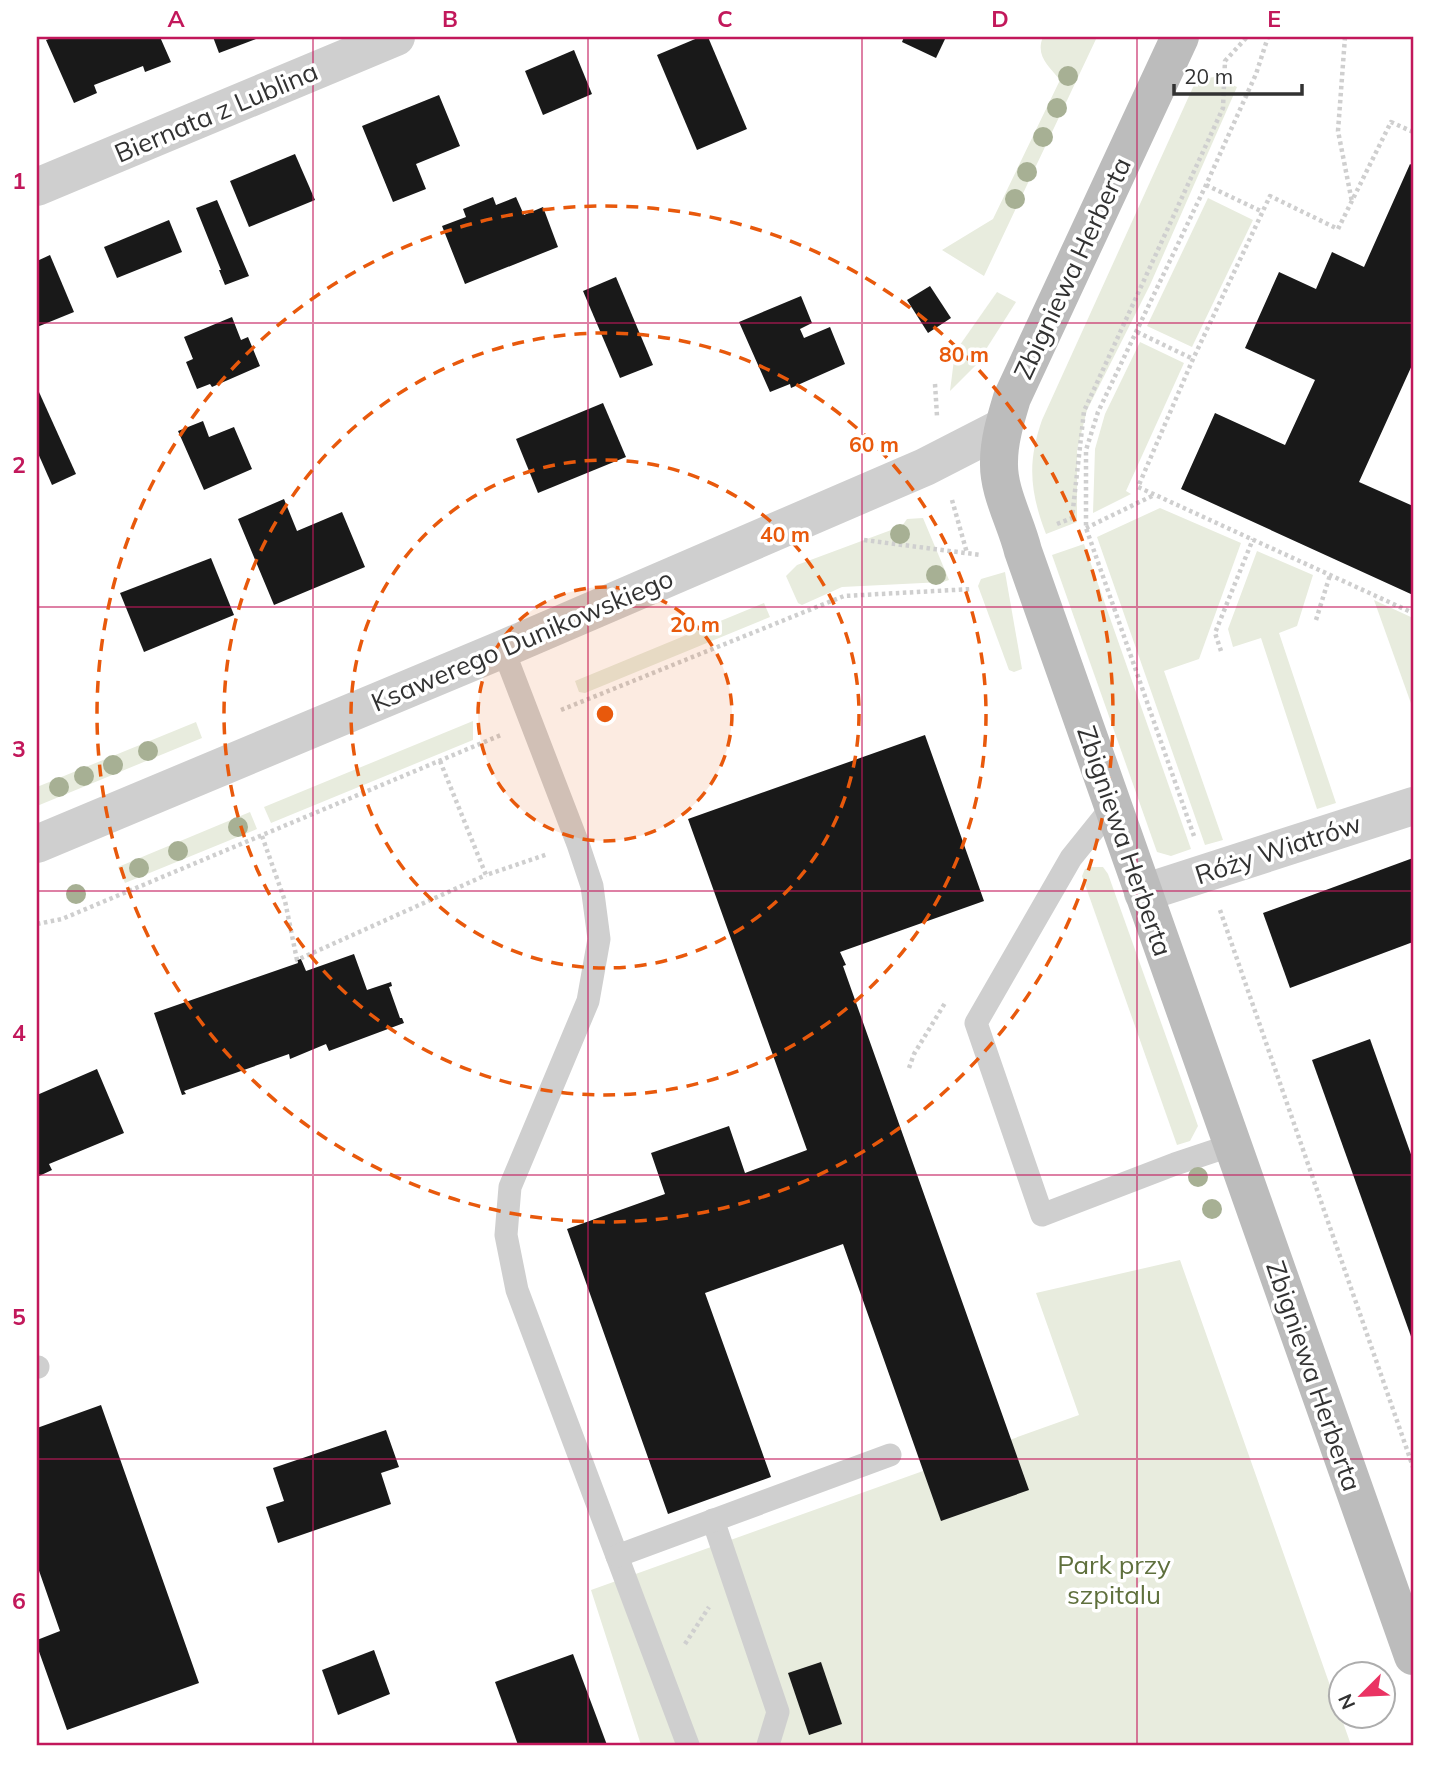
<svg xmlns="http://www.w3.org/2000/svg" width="1450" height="1782" viewBox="0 0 1450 1782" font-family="Mulish,sans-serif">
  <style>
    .green { fill: #e8ecde }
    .building { fill: #191919 }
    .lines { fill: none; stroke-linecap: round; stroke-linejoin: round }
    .path { stroke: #cfcfcf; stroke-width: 4.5; stroke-dasharray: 3.5 3.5; stroke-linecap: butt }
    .lane { stroke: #cfcfcf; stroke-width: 23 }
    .street { stroke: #cfcfcf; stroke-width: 38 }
    .secondary { stroke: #bcbcbc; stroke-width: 38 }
    .tree { fill: #a7b094 }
    .grid { fill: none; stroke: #c2185b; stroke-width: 2; stroke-opacity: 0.55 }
    .ring { fill: none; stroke: #e8590c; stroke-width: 3.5; stroke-dasharray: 12 9 }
    .labels { text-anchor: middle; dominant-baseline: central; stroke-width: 7; stroke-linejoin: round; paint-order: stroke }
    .street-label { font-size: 26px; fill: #323232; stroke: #fff }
    .park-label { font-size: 26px; fill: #5f703d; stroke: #fff }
    .centre { fill: #e8590c; stroke: #fff; stroke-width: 3.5 }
    .ring-label { font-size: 21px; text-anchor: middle; font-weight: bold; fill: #e8590c; stroke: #fff; stroke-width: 7; stroke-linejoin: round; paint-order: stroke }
    .neatline { fill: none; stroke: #c2185b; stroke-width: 2.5 }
    .grid-label { font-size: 23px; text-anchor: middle; font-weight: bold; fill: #c2185b }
  </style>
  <rect width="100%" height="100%" fill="#fff"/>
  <g class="green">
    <path d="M1043 37H1097L984 276 942 250 993 219 1060 80C1049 66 1035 56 1043 37Z"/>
    <path d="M1215 77 1237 87 1150 285 1087 410 1077 450V522L1046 534C1030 492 1027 463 1042 420L1194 85 1206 78Z"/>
    <polygon points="1208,198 1253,220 1192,347 1147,326"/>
    <polygon points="997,292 1016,302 976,365 950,391 955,352"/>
    <polygon points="1140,342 1184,363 1126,491 1131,494 1093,513 1095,449 1105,414"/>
    <polygon points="1160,508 1241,543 1199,659 1164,671 1223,840 1205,845 1097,537"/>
    <polygon points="923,518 949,580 943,582 842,587 802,605 798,603 786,576 797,565 902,526 907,519"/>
    <polygon points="1084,544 1191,849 1171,856 1157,852 1052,555"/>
    <polygon points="1257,551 1313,575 1297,626 1279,633 1336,803 1317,809 1261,638 1233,647 1228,629"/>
    <polygon points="1005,572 1022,669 1014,672 1009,670 978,586 981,579"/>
    <polygon points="1374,600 1413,618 1413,709"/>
    <polygon points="764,603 770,617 585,693 579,692 575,681"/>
    <polygon points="473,721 473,740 271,823 264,807"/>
    <polygon points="196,722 202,738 37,806 37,787"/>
    <polygon points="250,812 257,829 125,883 118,867"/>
    <polygon points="1091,867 1103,867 1108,874 1198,1126 1190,1141 1177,1145 1082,876 1085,869"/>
    <polygon points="1180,1260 1351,1745 641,1745 591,1590 1079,1415 1036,1293"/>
  </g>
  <g class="building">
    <polygon points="54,37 160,37 171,62 145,72 143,66 94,85 97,93 74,103 46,40"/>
    <polygon points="213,37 261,37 219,53"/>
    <polygon points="700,37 708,37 747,129 697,150 657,55"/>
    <polygon points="904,37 946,37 936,58 902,42"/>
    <polygon points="574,50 592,94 543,115 525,71"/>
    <polygon points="439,95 460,146 416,164 426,189 393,202 362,126"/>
    <polygon points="295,154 315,200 249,227 230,181"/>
    <polygon points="1410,164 1413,166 1413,363 1359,482 1413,506 1413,595 1181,489 1215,413 1285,445 1315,380 1245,348 1279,272 1316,289 1332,252 1364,267"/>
    <polygon points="493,197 496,205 516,197 524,215 543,207 558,247 465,284 442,226 466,217 463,209"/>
    <polygon points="217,200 249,276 225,285 219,270 221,270 196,208"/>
    <polygon points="169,220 182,252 117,278 104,247"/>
    <polygon points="50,255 74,312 37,327 37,261"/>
    <polygon points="616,277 653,365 620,378 583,291"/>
    <polygon points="930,286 951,318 928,333 907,300"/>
    <polygon points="801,296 812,323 800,329 804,338 830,327 845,364 791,388 790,384 770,392 739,322"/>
    <polygon points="232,317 241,340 248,337 260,366 212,387 210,384 197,389 186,362 193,359 184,337"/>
    <polygon points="39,392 76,474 52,485 37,451 37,394"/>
    <polygon points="603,403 626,457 538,493 516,439"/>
    <polygon points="203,421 209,437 234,427 252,469 204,490 178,431"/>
    <polygon points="284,499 297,531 342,512 365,567 274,605 238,519"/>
    <polygon points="211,558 234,615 144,652 120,593"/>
    <polygon points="925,735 984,901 840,952 846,965 843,966 1029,1490 941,1521 843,1244 705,1293 771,1477 668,1514 567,1229 665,1194 651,1153 729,1126 745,1173 807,1150 688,819"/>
    <polygon points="1413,858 1413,942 1290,988 1263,913"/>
    <polygon points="354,954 367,990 391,982 392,986 389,987 400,1018 402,1018 404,1023 329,1051 326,1044 290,1059 289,1054 184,1091 186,1094 182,1095 154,1013 298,963 297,960 301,959 306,971"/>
    <polygon points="1370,1039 1413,1160 1413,1342 1312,1060"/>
    <polygon points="97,1069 124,1133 49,1164 52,1170 37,1177 37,1095"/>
    <polygon points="101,1405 199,1683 67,1730 37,1646 37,1640 60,1631 37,1565 37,1428"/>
    <polygon points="386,1430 399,1467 381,1473 391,1504 278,1543 266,1507 284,1501 273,1468"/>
    <polygon points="374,1650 390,1694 338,1715 322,1670"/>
    <polygon points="573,1654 607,1745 518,1745 495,1682"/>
    <polygon points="821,1662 842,1724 809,1735 788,1673"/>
  </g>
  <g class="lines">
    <g class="path">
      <polyline points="1345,37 1338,131 1352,202"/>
      <polyline points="1413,132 1391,122 1338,229 1270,196 1193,359 1138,487 1413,613"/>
      <polyline points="1206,185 1263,212"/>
      <polyline points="1137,332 1193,359"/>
      <polyline points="935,384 937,416"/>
      <polyline points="952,500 967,553"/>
      <polyline points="1057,524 1072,518 1084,411 1223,108 1225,61 1247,37"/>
      <polyline points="1086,528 1154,495"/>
      <polyline points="864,540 981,555"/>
      <polyline points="1316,620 1330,575"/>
      <polyline points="1221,651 1215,633 1253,539"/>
      <polyline points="561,710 844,596 972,589"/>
      <polyline points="440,761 486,875 548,854"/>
      <polyline points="262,836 285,901 297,960 486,875"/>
      <polyline points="1194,836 1086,528 1086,450 1098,412 1206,185 1256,74 1268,37"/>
      <polyline points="1220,910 1413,1467"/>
      <polyline points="37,924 62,919 501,735"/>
      <polyline points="909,1068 914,1054 945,1003"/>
      <polyline points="685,1644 709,1607"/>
      <polyline points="905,1744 906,1745"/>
    </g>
    <g class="lane">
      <polyline points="503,649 578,844 592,886 599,939 588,1001 510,1187 506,1235 517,1290 688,1745"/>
      <polyline points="1112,807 1071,858 976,1023 1042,1215 1175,1164 1232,1145"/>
      <polyline points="37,1367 38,1367"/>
      <polyline points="713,1520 778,1712 768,1745"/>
      <polyline points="617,1556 890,1455"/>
    </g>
    <g class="street">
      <polyline points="37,187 396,37"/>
      <polyline points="37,844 503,649 925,467 1003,427"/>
      <polyline points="1143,893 1413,806"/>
    </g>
    <path class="secondary" d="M1180 37 1012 398C1006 418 999 440 999 462 998 492 1016 522 1023 551L1413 1656"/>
  </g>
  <g class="tree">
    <circle cx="1068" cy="76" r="10"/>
    <circle cx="1057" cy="108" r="10"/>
    <circle cx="1043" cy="137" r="10"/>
    <circle cx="1027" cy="172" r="10"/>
    <circle cx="1015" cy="199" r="10"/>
    <circle cx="900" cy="534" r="10"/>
    <circle cx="936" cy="575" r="10"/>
    <circle cx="148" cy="751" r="10"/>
    <circle cx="113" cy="765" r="10"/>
    <circle cx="84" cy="776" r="10"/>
    <circle cx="59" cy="787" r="10"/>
    <circle cx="238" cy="827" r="10"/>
    <circle cx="178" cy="851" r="10"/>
    <circle cx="139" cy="868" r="10"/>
    <circle cx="76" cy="894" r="10"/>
    <circle cx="1198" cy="1177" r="10"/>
    <circle cx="1212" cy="1209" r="10"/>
  </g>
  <path class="grid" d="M313 37V1745M588 37V1745M862 37V1745M1137 37V1745M37 323H1413M37 607H1413M37 891H1413M37 1175H1413M37 1459H1413"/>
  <circle cx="605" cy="714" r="127" fill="#e8590c" fill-opacity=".12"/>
  <g class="ring">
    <circle cx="605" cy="714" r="127"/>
    <circle cx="605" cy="714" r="254"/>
    <circle cx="605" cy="714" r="381"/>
    <circle cx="605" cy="714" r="508"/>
  </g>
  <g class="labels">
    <g class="street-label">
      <text transform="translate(216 112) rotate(-23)">Biernata z Lublina</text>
      <text transform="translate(1072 268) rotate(-65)">Zbigniewa Herberta</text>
      <text transform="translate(522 640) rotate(-23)">Ksawerego Dunikowskiego</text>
      <text transform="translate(1125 841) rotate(71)">Zbigniewa Herberta</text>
      <text transform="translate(1278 849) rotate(-18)">Róży Wiatrów</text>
      <text transform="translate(1314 1376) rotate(71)">Zbigniewa Herberta</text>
    </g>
    <g class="park-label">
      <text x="1114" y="1564">Park przy<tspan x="1114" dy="30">szpitalu</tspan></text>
    </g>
  </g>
  <circle cx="605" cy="714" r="10" class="centre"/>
  <g class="ring-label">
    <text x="964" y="362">80 m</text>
    <text x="874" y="452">60 m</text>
    <text x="785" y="542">40 m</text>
    <text x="695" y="632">20 m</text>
  </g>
  <rect width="1450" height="1782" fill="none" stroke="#ffffff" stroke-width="77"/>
  <g transform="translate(1362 1695) rotate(246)"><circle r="33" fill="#ffffff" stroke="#adadad" stroke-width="2"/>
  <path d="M0-5L12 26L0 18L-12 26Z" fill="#ea3363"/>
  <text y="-10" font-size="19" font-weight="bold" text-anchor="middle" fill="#323232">N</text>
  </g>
  <path d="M1174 84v10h128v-10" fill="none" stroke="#323232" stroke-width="3.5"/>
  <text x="1184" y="84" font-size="21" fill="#323232" stroke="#ffffff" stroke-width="5" paint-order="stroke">20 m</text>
  <rect x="38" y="38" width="1374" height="1706" class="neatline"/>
  <g class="grid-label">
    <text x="176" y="27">A</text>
    <text x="450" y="27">B</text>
    <text x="725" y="27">C</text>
    <text x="1000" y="27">D</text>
    <text x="1274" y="27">E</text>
    <text x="19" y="189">1</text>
    <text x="19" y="473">2</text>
    <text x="19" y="757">3</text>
    <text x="19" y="1041">4</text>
    <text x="19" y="1325">5</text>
    <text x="19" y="1609">6</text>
  </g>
</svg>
